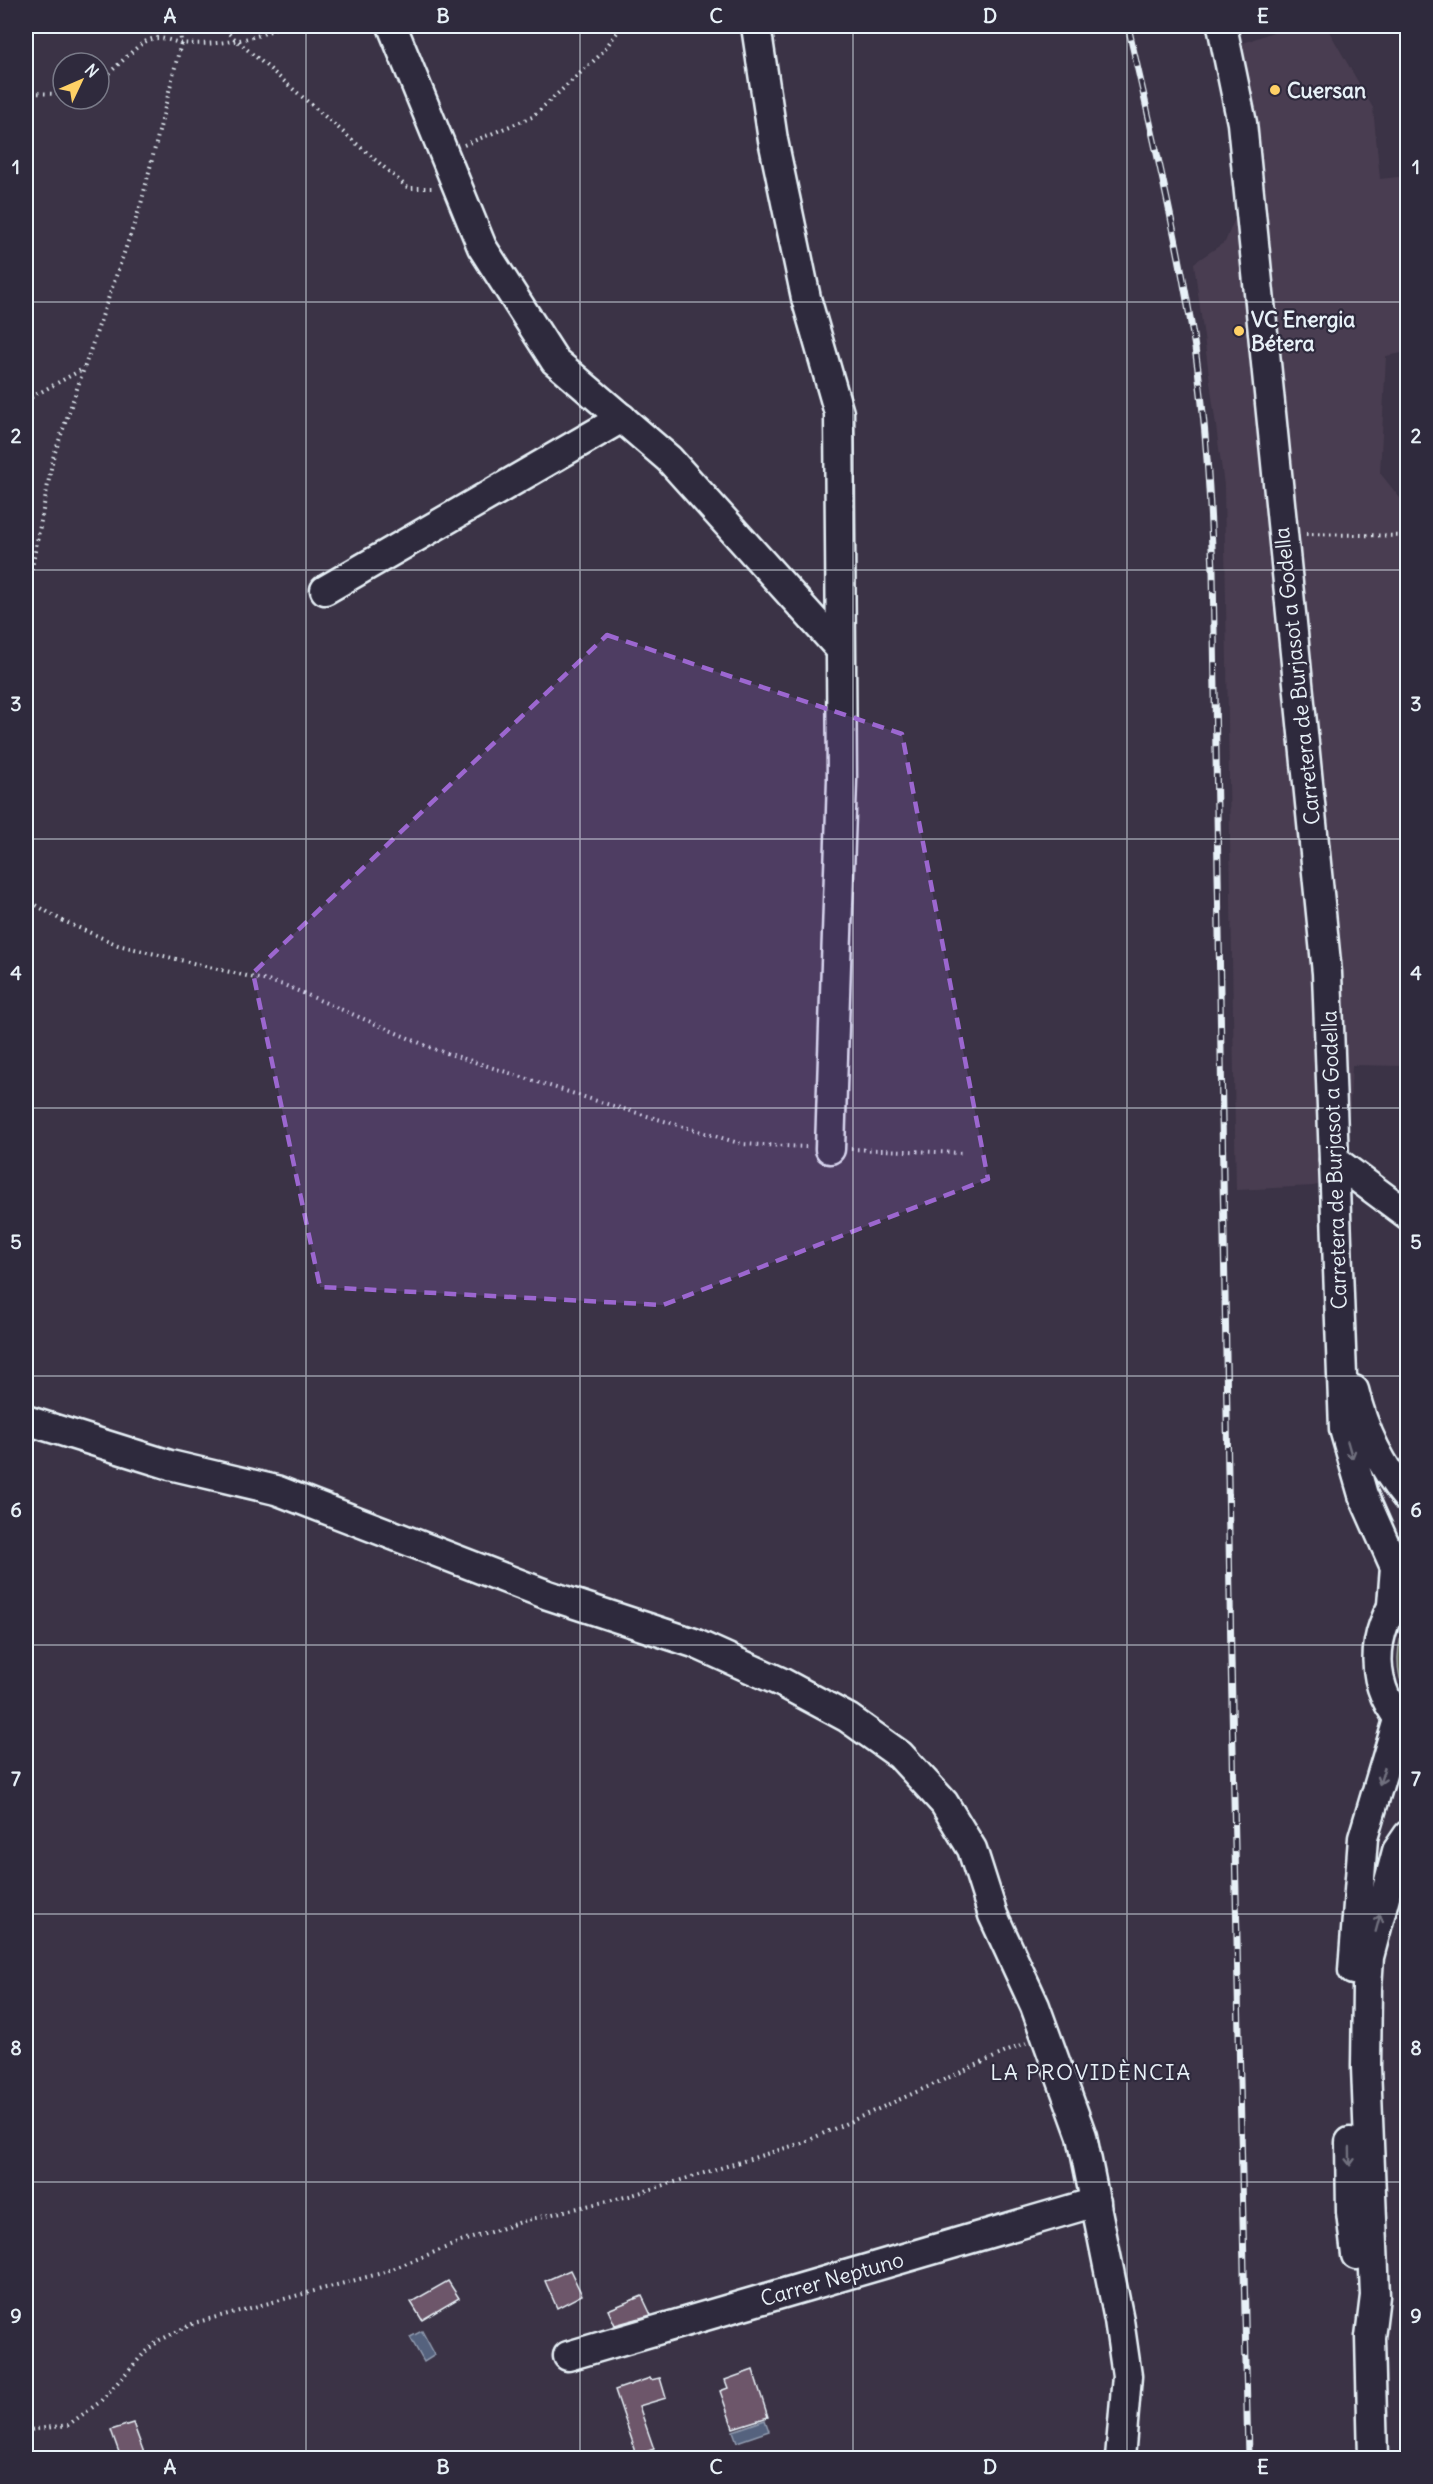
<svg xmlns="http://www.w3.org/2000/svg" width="1433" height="2484" viewBox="0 0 1433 2484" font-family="Delius,sans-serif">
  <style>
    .built { fill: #4a3e51 }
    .green { fill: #626658; stroke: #a5aca8; stroke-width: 1.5 }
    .water { fill: #55627e; stroke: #909baf; stroke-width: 1.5 }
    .building { fill: #6d576a; stroke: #e8f1f8; stroke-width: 1.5 }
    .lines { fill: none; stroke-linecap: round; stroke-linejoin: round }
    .minor-casing { stroke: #e8f1f8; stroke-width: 33 }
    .path { stroke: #e8f1f8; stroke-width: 4; stroke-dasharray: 1.5 4.5; stroke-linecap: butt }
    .minor { stroke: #2f2a3d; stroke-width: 28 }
    .rail-casing { stroke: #e8f1f8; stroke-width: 7 }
    .rail { stroke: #2f2a3d; stroke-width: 4.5; stroke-dasharray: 14; stroke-linecap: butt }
    .oneway { stroke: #70707e }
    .marked { fill: #9c67d0; fill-opacity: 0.2; stroke: #9c67d0; stroke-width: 4.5; stroke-dasharray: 12 8; stroke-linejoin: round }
    .grid { fill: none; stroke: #e8f1f8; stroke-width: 1.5; stroke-opacity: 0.55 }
    .poi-dot { fill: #ffd166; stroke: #2f2a3d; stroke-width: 2 }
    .labels { text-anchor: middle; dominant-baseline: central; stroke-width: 4.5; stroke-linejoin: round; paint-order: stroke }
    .poi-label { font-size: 21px; font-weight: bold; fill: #e8f1f8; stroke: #2f2a3d; text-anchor: start }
    .street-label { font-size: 21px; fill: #e8f1f8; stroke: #2f2a3d }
    .neighbourhood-label { font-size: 22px; letter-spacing: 1.5px; fill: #e8f1f8; stroke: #2f2a3d }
    .neatline { fill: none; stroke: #e8f1f8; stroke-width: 2 }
    .grid-label { font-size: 20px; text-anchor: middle; font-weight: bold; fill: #e8f1f8 }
  </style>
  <rect width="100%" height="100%" fill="#3b3346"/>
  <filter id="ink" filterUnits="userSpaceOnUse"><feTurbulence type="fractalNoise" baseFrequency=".0167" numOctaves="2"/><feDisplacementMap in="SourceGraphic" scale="12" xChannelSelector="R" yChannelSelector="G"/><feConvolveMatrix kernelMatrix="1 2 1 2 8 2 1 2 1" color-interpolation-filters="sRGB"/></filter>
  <g filter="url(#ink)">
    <polygon class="built" points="1289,26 1326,26 1373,108 1380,179 1407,176 1407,352 1386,356 1380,473 1403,502 1408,501 1408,932 1400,934 1408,1066 1352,1065 1346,1178 1313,1186 1236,1190 1224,485 1194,263 1225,242 1239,209 1214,54"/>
    <path class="green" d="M1407 1620V1696C1394 1672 1396 1644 1407 1620Z"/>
    <g class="water">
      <polygon points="422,2331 435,2355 424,2362 410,2337"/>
      <polygon points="765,2420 769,2431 737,2442 733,2431"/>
    </g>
    <g class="building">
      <polygon points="570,2270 582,2295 557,2308 545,2281"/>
      <polygon points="448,2281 459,2298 422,2320 411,2302"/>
      <polygon points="642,2296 651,2315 615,2325 608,2310"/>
      <polygon points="753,2370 768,2417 733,2428 720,2391 728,2388 725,2380"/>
      <polygon points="650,2378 651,2380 660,2378 666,2398 639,2406 654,2449 637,2455 615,2390"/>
      <polygon points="133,2423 144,2453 121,2458 111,2430"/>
    </g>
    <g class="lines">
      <g class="minor-casing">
        <g id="minor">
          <polyline points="392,26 482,247 555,361 669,459 840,649"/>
          <polyline points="756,26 773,140 806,298 839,413 842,780 830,1149"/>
          <polyline points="1222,26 1242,123 1327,973 1344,1429 1363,1495 1395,1567 1392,1605"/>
          <polyline points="325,590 622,418"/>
          <polyline points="1334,1160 1408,1215"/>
          <path d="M1354 1390C1363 1429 1382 1468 1408 1499"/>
          <polyline points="26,1420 170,1465 276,1490 548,1595 694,1643 783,1683 848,1718 900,1755 944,1803 972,1849 993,1915 1035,2006 1082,2136 1119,2320 1127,2376 1120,2458"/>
          <path d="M1404 1589C1369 1634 1367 1687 1408 1729"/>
          <polyline points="1353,1970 1363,1838 1398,1720"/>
          <polyline points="1350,2142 1351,2212 1356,2255"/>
          <polyline points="568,2356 1096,2202"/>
          <polyline points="1373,2458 1370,2337 1375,2296 1366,2067 1367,1988 1369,1957 1397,1851 1408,1835"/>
        </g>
      </g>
      <g class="path">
        <polyline points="220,26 408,188 435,188"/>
        <path d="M99 80C115 71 136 44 149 40 161 35 169 41 181 43 208 46 257 41 279 26"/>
        <polyline points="26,93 63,94"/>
        <polyline points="464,145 532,117 600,55 622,26"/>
        <polyline points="26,400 83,369"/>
        <polyline points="1306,534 1408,536"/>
        <polyline points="26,599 53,458 141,204 181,43 180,26"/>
        <polyline points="26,899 61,920 118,945 284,985 434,1049 600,1102 742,1144 807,1147"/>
        <polyline points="851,1149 964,1153"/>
        <polyline points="26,2428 30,2430 68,2425 100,2402 147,2350 160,2340 194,2323 382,2273 460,2242 527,2220 629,2196 802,2143 1026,2043"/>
      </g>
      <use href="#minor" class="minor"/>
      <g class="rail-casing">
        <path id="rail" d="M1128 26C1152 132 1178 239 1195 348 1206 422 1210 496 1213 571L1231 1657 1248 2458"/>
      </g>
      <use href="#rail" class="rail"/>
    </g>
    <defs><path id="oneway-shaft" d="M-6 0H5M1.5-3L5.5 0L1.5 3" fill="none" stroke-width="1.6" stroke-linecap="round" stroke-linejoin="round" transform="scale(1.5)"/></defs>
    <g class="oneway">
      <use href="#oneway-shaft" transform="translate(1350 1450) rotate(74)"/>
      <use href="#oneway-shaft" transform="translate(1382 1776) rotate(107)"/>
      <use href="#oneway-shaft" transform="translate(1378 1923) rotate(-75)"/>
      <use href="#oneway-shaft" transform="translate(1350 2157) rotate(89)"/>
    </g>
  </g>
  <path class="marked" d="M607 635 902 734 988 1179 663 1305 320 1287 253 973Z"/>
  <path class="grid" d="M306 26V2458M580 26V2458M853 26V2458M1127 26V2458M26 302H1408M26 570H1408M26 839H1408M26 1108H1408M26 1376H1408M26 1645H1408M26 1914H1408M26 2182H1408"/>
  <g class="poi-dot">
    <circle cx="1275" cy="90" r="6"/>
    <circle cx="1239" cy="331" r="6"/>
  </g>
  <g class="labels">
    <g class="poi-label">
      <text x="1287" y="90">Cuersan</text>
      <text x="1251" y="319">VC Energia<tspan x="1251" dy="24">Bétera</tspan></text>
    </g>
    <g class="street-label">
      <text transform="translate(1297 676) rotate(-96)">Carretera de Burjasot a Godella</text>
      <text transform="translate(1334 1160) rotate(-92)">Carretera de Burjasot a Godella</text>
      <text transform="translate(832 2279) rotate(-16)">Carrer Neptuno</text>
    </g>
    <g class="neighbourhood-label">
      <text x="1091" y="2072">LA PROVIDÈNCIA</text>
    </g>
  </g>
  <rect width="1433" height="2484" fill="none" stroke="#2f2a3d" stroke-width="66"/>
  <g transform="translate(81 81) rotate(46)"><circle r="28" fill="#2f2a3d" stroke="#797a88" stroke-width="1.5"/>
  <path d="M0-4.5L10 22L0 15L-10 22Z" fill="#ffd166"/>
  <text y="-9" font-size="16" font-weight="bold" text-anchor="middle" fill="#e8f1f8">N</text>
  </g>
  <rect x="33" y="33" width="1367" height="2418" class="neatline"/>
  <g class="grid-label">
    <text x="170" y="23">A</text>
    <text x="443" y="23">B</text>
    <text x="716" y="23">C</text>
    <text x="990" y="23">D</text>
    <text x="1263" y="23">E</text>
    <text x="16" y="174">1</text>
    <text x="1416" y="174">1</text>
    <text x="16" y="443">2</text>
    <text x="1416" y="443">2</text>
    <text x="16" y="711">3</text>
    <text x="1416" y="711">3</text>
    <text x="16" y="980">4</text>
    <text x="1416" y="980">4</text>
    <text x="16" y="1249">5</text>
    <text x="1416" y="1249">5</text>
    <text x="16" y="1517">6</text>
    <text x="1416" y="1517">6</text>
    <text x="16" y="1786">7</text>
    <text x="1416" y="1786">7</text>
    <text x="16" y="2055">8</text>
    <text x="1416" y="2055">8</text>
    <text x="16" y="2323">9</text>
    <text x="1416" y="2323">9</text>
    <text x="170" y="2474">A</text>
    <text x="443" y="2474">B</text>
    <text x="716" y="2474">C</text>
    <text x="990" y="2474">D</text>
    <text x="1263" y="2474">E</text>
  </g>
</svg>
